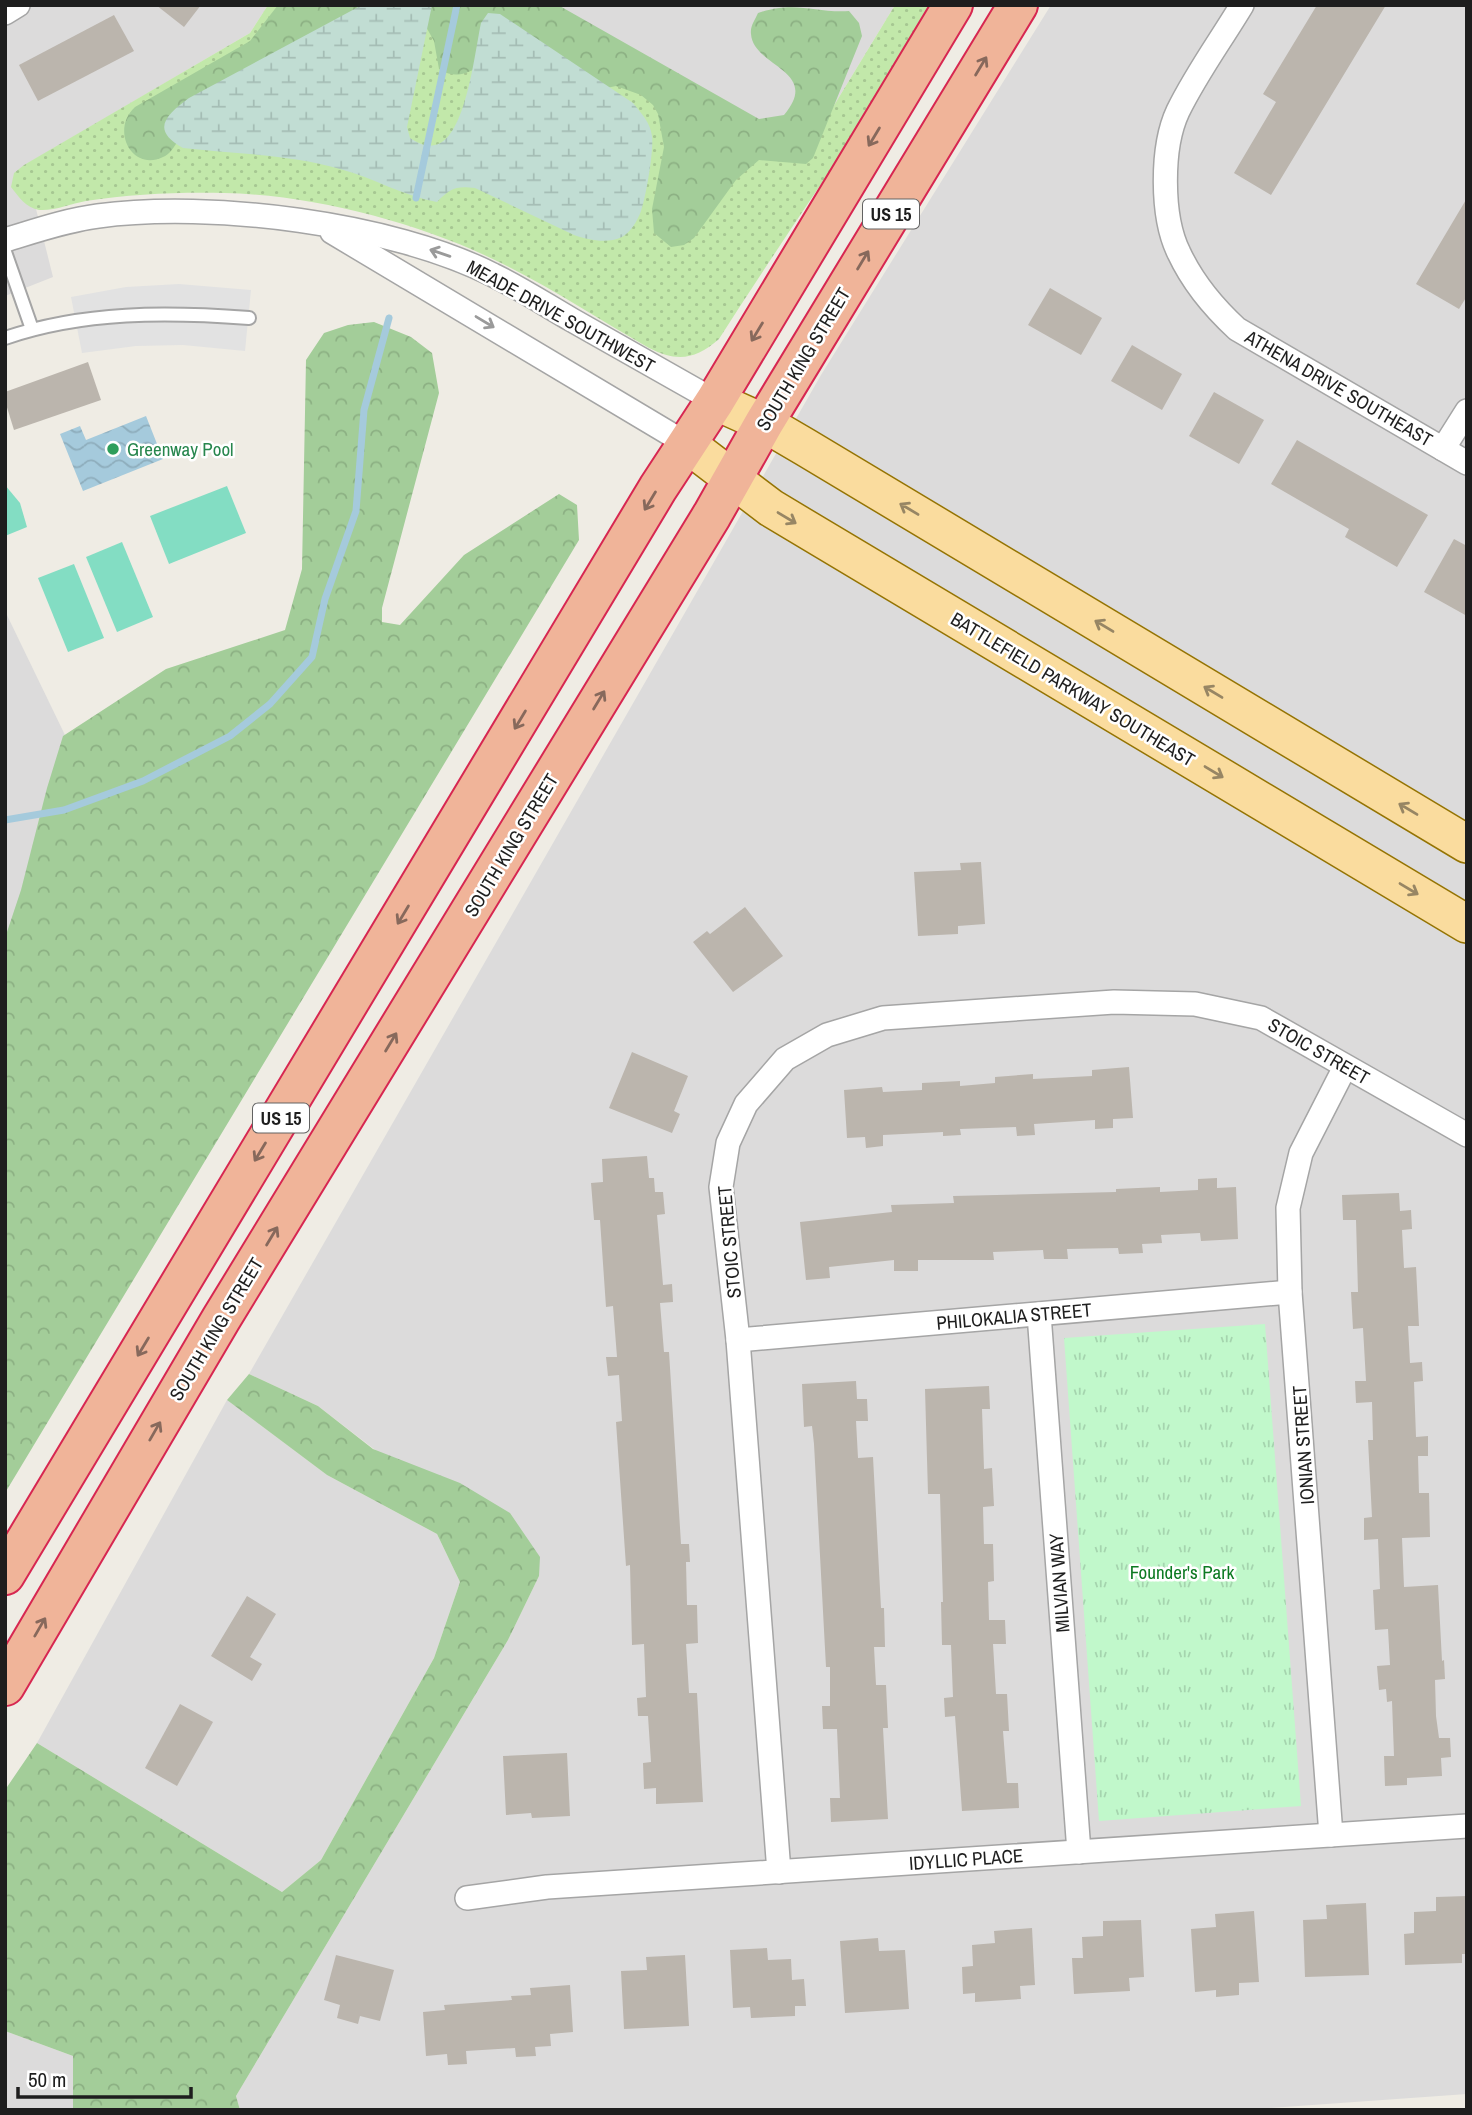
<svg xmlns="http://www.w3.org/2000/svg" width="1472" height="2115" viewBox="0 0 1472 2115" font-family="'Archivo Narrow',sans-serif">
  <style>
    .residential { fill: #dcdbdb }
    .grass { fill: url(#grass-dots) }
    .forest { fill: url(#forest-crowns) }
    .wetland { fill: url(#wetland-marsh) }
    .park { fill: url(#park-tufts) }
    .pitch { fill: #83ddc3 }
    .parking { fill: #e2e2e2 }
    .water { fill: url(#water-waves) }
    .lines { fill: none; stroke-linecap: round; stroke-linejoin: round }
    .stream { stroke: #a5cadc; stroke-width: 7 }
    .building { fill: #bbb5ad }
    .service-casing { stroke: #a5a5a5; stroke-width: 16 }
    .minor-casing { stroke: #a5a5a5; stroke-width: 26 }
    .primary-casing { stroke: #957403; stroke-width: 40 }
    .trunk-casing { stroke: #d72751; stroke-width: 42 }
    .service { stroke: #fff; stroke-width: 12 }
    .minor { stroke: #fff; stroke-width: 23 }
    .primary { stroke: #fadc9e; stroke-width: 37 }
    .trunk { stroke: #f0b499; stroke-width: 38 }
    .oneway { stroke: #87695c }
    .oneway2 { stroke: #9a9a9a }
    .oneway3 { stroke: #978664 }
    .leisure-dot { fill: #2e9e5b; stroke: #fff; stroke-width: 2.5 }
    .labels { text-anchor: middle; dominant-baseline: central; stroke-width: 5; stroke-linejoin: round; paint-order: stroke }
    .shield { fill: #fff; stroke: #626262; stroke-width: 2 }
    .shield-label { font-size: 18px; font-weight: bold; fill: #1e1e1e }
    .street-label { font-size: 19px; fill: #1e1e1e; stroke: #fff }
    .leisure-label { font-size: 19px; fill: #27864d; stroke: #fff; text-anchor: start }
    .park-label { font-size: 19px; fill: #0d7a22; stroke: #fff }
  </style>
  <defs>
    <pattern id="grass-dots" width="8" height="8" patternUnits="userSpaceOnUse" patternTransform="scale(1.75)"><rect width="8" height="8" fill="#c2e8aa"/><path d="M2 2h.1M6 6h.1" fill="none" stroke="#a6c792" stroke-width="1.8" stroke-linecap="round"/></pattern>
    <pattern id="forest-crowns" width="20" height="18" patternUnits="userSpaceOnUse" patternTransform="scale(1.75)"><rect width="20" height="18" fill="#a3cd99"/><path d="M2 6a3 3 0 1 1 6 0M12 15a3 3 0 1 1 6 0" fill="none" stroke="#8cb083"/></pattern>
    <pattern id="wetland-marsh" width="20" height="14" patternUnits="userSpaceOnUse" patternTransform="scale(1.75)"><rect width="20" height="14" fill="#c1ddd3"/><path d="M1 5h8M5 5V1M11 12h8M15 12V8" fill="none" stroke="#a5bdb5"/></pattern>
    <pattern id="park-tufts" width="24" height="20" patternUnits="userSpaceOnUse" patternTransform="scale(1.75)"><rect width="24" height="20" fill="#c1f8cb"/><path d="M3 7l-1-3M5 7V3M7 7l1-3M15 17l-1-3M17 17v-4M19 17l1-3" fill="none" stroke="#a5d4ae"/></pattern>
    <pattern id="water-waves" width="16" height="10" patternUnits="userSpaceOnUse" patternTransform="scale(1.75)"><rect width="16" height="10" fill="#a5cadc"/><path d="M0 5q4-4 8 0t8 0" fill="none" stroke="#8eadbc"/></pattern>
  </defs>
  <rect width="100%" height="100%" fill="#efece4"/>
  <g class="residential">
    <polygon points="5,5 268,5 250,33 25,165 53,277 5,296"/>
    <polygon points="523,5 895,5 802,158"/>
    <polygon points="1051,5 1467,5 1467,2094 1242,2110 240,2110 236,2096 508,1640 539,1576 318,1406 249,1374 821,375"/>
    <polygon points="5,611 79,764 5,1007"/>
    <polygon points="227,1400 327,1475 437,1534 460,1582 434,1658 321,1860 282,1892 37,1743"/>
    <polygon points="5,2031 73,2056 73,2110 5,2110"/>
  </g>
  <path class="grass" d="M268 5H523L802 158 895 5H936C868 119 790 227 719 339 695 360 677 362 649 348 600 320 552 288 501 263 421 223 314 195 224 193 178 192 131 194 86 201 70 204 55 211 39 210 26 208 18 196 11 187L14 173 24 165 250 33Z"/>
  <g class="forest">
    <path d="M278 5H384L178 141C174 147 169 155 163 157 132 172 110 130 135 107L250 41Z"/>
    <path d="M399 5H558L759 119 784 115C822 70 753 67 751 34 750 26 755 20 758 13 795 0 814 13 849 11L859 23 862 36 813 158 806 164 759 160 736 180 694 238 684 245 671 247 654 233 652 209 664 147 658 114 653 105 641 95 616 86 592 91 481 66C466 74 454 79 439 69L434 41 425 25Z"/>
    <polygon points="374,322 411,337 432,353 439,393 382,608 382,622 400,625 464,555 559,494 577,505 579,540 5,1493 5,938 21,890 47,788 63,736 166,669 285,630 302,569 306,360 324,333 348,325"/>
    <polygon points="249,1374 318,1406 373,1449 460,1483 510,1513 540,1557 539,1576 508,1640 236,2096 240,2110 73,2110 73,2056 5,2031 5,1790 37,1743 282,1892 321,1860 434,1658 460,1582 437,1534 327,1475 227,1400"/>
  </g>
  <path class="wetland" d="M362 5H432L407 127 410 138C418 143 425 147 435 145 466 139 475 50 481 23L488 13 500 14 633 103C641 113 650 122 652 136 654 150 646 197 641 211 638 220 630 233 622 237 607 244 589 240 574 235L475 188C455 186 451 188 437 202 403 196 374 178 340 169 290 154 234 154 183 148 150 130 166 115 189 98Z"/>
  <polygon class="park" points="1265,1324 1301,1806 1099,1821 1064,1338"/>
  <g class="pitch">
    <polygon points="5,485 20,503 27,527 5,536"/>
    <polygon points="227,486 246,533 169,564 150,516"/>
    <polygon points="122,542 153,617 117,632 86,557"/>
    <polygon points="74,564 104,638 68,652 38,578"/>
  </g>
  <polygon class="parking" points="179,284 251,290 245,351 183,345 136,346 82,353 71,297 126,287"/>
  <polygon class="water" points="146,416 163,459 83,491 60,434 80,426 86,440"/>
  <g class="lines">
    <g class="stream">
      <polyline points="416,198 457,5"/>
      <polyline points="5,820 64,810 143,781 230,736 270,704 312,657 325,599 356,511 364,410 389,318"/>
    </g>
  </g>
  <g class="building">
    <polygon points="156,5 201,5 184,27"/>
    <polygon points="1317,5 1386,5 1271,195 1234,173 1276,102 1263,94"/>
    <polygon points="114,15 134,51 38,101 19,65"/>
    <polygon points="1467,198 1467,296 1459,309 1416,284"/>
    <polygon points="1050,288 1102,318 1081,355 1028,325"/>
    <polygon points="1132,345 1182,374 1162,410 1111,381"/>
    <polygon points="88,362 101,400 14,430 5,401 5,392"/>
    <polygon points="1214,392 1264,420 1239,464 1189,436"/>
    <polygon points="1297,440 1428,515 1397,567 1345,537 1349,529 1271,484"/>
    <polygon points="1454,539 1467,546 1467,616 1424,592"/>
    <polygon points="981,862 985,924 958,926 958,934 918,936 914,872 961,870 960,863"/>
    <polygon points="745,907 783,956 733,992 693,942 707,931 710,934"/>
    <polygon points="632,1052 688,1076 674,1111 680,1114 672,1133 609,1108"/>
    <polygon points="1129,1067 1133,1118 1113,1119 1113,1128 1095,1129 1095,1120 1034,1124 1035,1135 1017,1136 1016,1127 960,1129 961,1135 943,1136 943,1132 883,1135 883,1146 866,1148 865,1137 847,1138 844,1090 882,1087 883,1092 922,1090 922,1083 960,1081 960,1086 995,1083 995,1077 1033,1074 1033,1079 1092,1076 1092,1070"/>
    <polygon points="647,1156 649,1178 654,1178 655,1192 663,1192 665,1214 657,1215 663,1285 672,1284 673,1302 660,1303 664,1352 669,1352 681,1544 689,1544 690,1562 686,1562 687,1605 697,1605 698,1643 686,1644 689,1693 697,1693 703,1802 656,1804 656,1788 644,1789 643,1763 651,1762 648,1716 638,1716 637,1698 646,1697 644,1644 632,1645 630,1565 626,1566 616,1422 622,1421 619,1375 608,1376 606,1357 617,1357 613,1306 606,1307 600,1220 594,1220 591,1183 603,1182 602,1159"/>
    <polygon points="1217,1178 1217,1188 1236,1187 1238,1239 1201,1241 1200,1233 1161,1235 1162,1243 1142,1244 1143,1253 1119,1254 1118,1248 1067,1249 1068,1259 1044,1259 1043,1250 993,1252 994,1260 918,1260 918,1271 894,1271 894,1260 829,1267 830,1278 806,1280 800,1222 892,1212 891,1205 954,1203 953,1196 1116,1192 1116,1189 1160,1187 1160,1192 1198,1190 1198,1179"/>
    <polygon points="1399,1193 1400,1211 1411,1210 1412,1229 1402,1230 1404,1268 1416,1267 1419,1326 1408,1326 1410,1363 1422,1362 1423,1381 1414,1382 1416,1437 1428,1436 1428,1456 1418,1456 1419,1493 1429,1493 1430,1537 1402,1538 1404,1587 1438,1585 1442,1661 1444,1660 1445,1679 1435,1680 1436,1716 1439,1738 1450,1738 1451,1757 1441,1758 1442,1776 1407,1778 1407,1785 1385,1786 1384,1756 1394,1756 1392,1701 1387,1702 1386,1689 1379,1690 1377,1666 1390,1665 1388,1629 1375,1630 1373,1590 1380,1589 1378,1539 1364,1540 1364,1518 1372,1517 1368,1440 1373,1440 1372,1402 1356,1403 1355,1381 1366,1381 1363,1328 1353,1329 1351,1292 1358,1292 1356,1220 1343,1220 1342,1195"/>
    <polygon points="856,1381 857,1399 867,1399 868,1421 856,1421 858,1458 873,1457 881,1608 884,1608 885,1647 874,1647 876,1685 886,1685 888,1728 883,1728 888,1819 831,1822 830,1798 840,1798 837,1729 823,1729 822,1706 830,1706 830,1667 826,1667 814,1444 812,1426 804,1427 802,1384"/>
    <polygon points="989,1386 990,1409 982,1409 984,1469 992,1468 994,1506 983,1507 984,1544 993,1544 994,1581 988,1582 989,1620 1005,1620 1006,1644 993,1644 996,1694 1007,1694 1009,1731 1003,1731 1007,1783 1018,1783 1019,1808 962,1811 955,1716 945,1717 944,1698 953,1697 951,1645 942,1645 941,1602 943,1602 940,1494 928,1494 925,1389"/>
    <polygon points="247,1596 276,1614 250,1657 262,1664 252,1681 211,1656"/>
    <polygon points="180,1704 213,1722 177,1786 145,1768"/>
    <polygon points="567,1753 570,1816 532,1818 531,1813 506,1815 503,1756"/>
    <polygon points="1467,1896 1467,1954 1462,1954 1462,1963 1405,1965 1404,1934 1414,1933 1414,1912 1436,1911 1436,1897"/>
    <polygon points="1366,1903 1369,1975 1305,1977 1303,1920 1327,1919 1326,1905"/>
    <polygon points="1254,1911 1259,1982 1239,1983 1239,1995 1216,1997 1216,1990 1195,1992 1191,1929 1216,1927 1215,1914"/>
    <polygon points="1141,1920 1144,1977 1129,1978 1130,1991 1074,1994 1072,1958 1083,1958 1082,1937 1103,1936 1103,1921"/>
    <polygon points="1032,1928 1035,1985 1020,1986 1021,1999 975,2002 975,1993 963,1994 962,1967 973,1966 972,1945 995,1943 994,1931"/>
    <polygon points="878,1938 879,1951 905,1950 909,2009 845,2013 840,1941"/>
    <polygon points="767,1948 768,1960 791,1959 792,1980 804,1979 806,2006 795,2006 795,2016 751,2018 750,2007 733,2008 730,1950"/>
    <polygon points="336,1955 394,1970 380,2021 360,2016 358,2024 337,2018 340,2005 324,2000"/>
    <polygon points="685,1955 689,2026 624,2029 621,1971 647,1970 646,1957"/>
    <polygon points="570,1985 573,2032 550,2034 551,2046 535,2047 536,2056 516,2057 515,2048 466,2051 467,2064 448,2065 447,2054 426,2056 423,2012 445,2010 444,2005 512,2000 511,1996 531,1995 530,1988"/>
  </g>
  <g class="lines">
    <g class="service-casing">
      <g id="service">
        <polyline points="5,252 32,329"/>
        <path d="M5 338C84 311 167 312 249 318"/>
      </g>
    </g>
    <g class="minor-casing">
      <g id="minor">
        <path d="M1242 5C1221 40 1196 74 1178 111 1161 147 1161 217 1179 253 1193 283 1212 306 1237 329L1467 463"/>
        <polyline points="5,13 18,5"/>
        <polyline points="332,232 687,444"/>
        <path d="M5 240C35 231 67 220 98 216 211 201 391 223 493 275 520 288 546 305 572 320 619 347 667 374 715 401"/>
        <polyline points="1443,449 1467,411"/>
        <polyline points="1039,1314 1079,1852"/>
        <polyline points="738,1340 1290,1292"/>
        <polyline points="1331,1835 1290,1292 1288,1208 1301,1153 1345,1067"/>
        <polyline points="779,1872 738,1340 721,1187 728,1143 746,1104 785,1059 827,1035 883,1018 1114,1002 1195,1004 1261,1018 1467,1135"/>
        <polyline points="467,1898 547,1887 1467,1826"/>
      </g>
    </g>
    <g class="primary-casing">
      <g id="primary">
        <polyline points="715,401 764,423 805,447 1467,844"/>
        <polyline points="687,444 771,508 1467,924"/>
      </g>
    </g>
    <g class="trunk-casing">
      <g id="trunk">
        <polyline points="5,1575 658,488 715,401 953,5"/>
        <polyline points="5,1686 221,1319 712,515 764,423 1018,5"/>
      </g>
    </g>
    <use href="#service" class="service"/>
    <use href="#minor" class="minor"/>
    <use href="#primary" class="primary"/>
    <use href="#trunk" class="trunk"/>
  </g>
  <defs><path id="oneway-shaft" d="M-6 0H5M1.5-3L5.5 0L1.5 3" fill="none" stroke-width="1.6" stroke-linecap="round" stroke-linejoin="round" transform="scale(1.75)"/></defs>
  <g class="oneway">
    <use href="#oneway-shaft" transform="translate(981 66) rotate(-59)"/>
    <use href="#oneway-shaft" transform="translate(874 137) rotate(121)"/>
    <use href="#oneway-shaft" transform="translate(863 260) rotate(-59)"/>
    <use href="#oneway-shaft" transform="translate(757 332) rotate(121)"/>
    <use href="#oneway-shaft" transform="translate(650 501) rotate(121)"/>
    <use href="#oneway-shaft" transform="translate(599 700) rotate(-59)"/>
    <use href="#oneway-shaft" transform="translate(520 720) rotate(121)"/>
    <use href="#oneway-shaft" transform="translate(403 915) rotate(121)"/>
    <use href="#oneway-shaft" transform="translate(391 1042) rotate(-59)"/>
    <use href="#oneway-shaft" transform="translate(260 1152) rotate(121)"/>
    <use href="#oneway-shaft" transform="translate(272 1236) rotate(-59)"/>
    <use href="#oneway-shaft" transform="translate(143 1347) rotate(121)"/>
    <use href="#oneway-shaft" transform="translate(155 1431) rotate(-60)"/>
    <use href="#oneway-shaft" transform="translate(40 1627) rotate(-60)"/>
  </g>
  <g class="oneway2">
    <use href="#oneway-shaft" transform="translate(440 253) rotate(-161)"/>
    <use href="#oneway-shaft" transform="translate(485 322) rotate(31)"/>
  </g>
  <g class="oneway3">
    <use href="#oneway-shaft" transform="translate(909 509) rotate(-149)"/>
    <use href="#oneway-shaft" transform="translate(787 518) rotate(31)"/>
    <use href="#oneway-shaft" transform="translate(1104 626) rotate(-149)"/>
    <use href="#oneway-shaft" transform="translate(1213 692) rotate(-149)"/>
    <use href="#oneway-shaft" transform="translate(1214 772) rotate(31)"/>
    <use href="#oneway-shaft" transform="translate(1408 809) rotate(-149)"/>
    <use href="#oneway-shaft" transform="translate(1409 889) rotate(31)"/>
  </g>
  <circle class="leisure-dot" cx="113" cy="449" r="7"/>
  <g class="labels">
    <g class="shield">
      <rect x="863" y="199.5" width="56" height="29" rx="5"/>
      <rect x="253" y="1103.5" width="56" height="29" rx="5"/>
    </g>
    <g class="shield-label">
      <text x="891" y="214">US 15</text>
      <text x="281" y="1118">US 15</text>
    </g>
    <g class="street-label">
      <text transform="translate(561 316) rotate(29)">MEADE DRIVE SOUTHWEST</text>
      <text transform="translate(803 359) rotate(-59)">SOUTH KING STREET</text>
      <text transform="translate(1339 388) rotate(30)">ATHENA DRIVE SOUTHEAST</text>
      <text transform="translate(1073 689) rotate(31)">BATTLEFIELD PARKWAY SOUTHEAST</text>
      <text transform="translate(511 845) rotate(-59)">SOUTH KING STREET</text>
      <text transform="translate(1319 1051) rotate(30)">STOIC STREET</text>
      <text transform="translate(729 1242) rotate(-95)">STOIC STREET</text>
      <text transform="translate(1014 1316) rotate(-5)">PHILOKALIA STREET</text>
      <text transform="translate(216 1329) rotate(-59)">SOUTH KING STREET</text>
      <text transform="translate(1303 1445) rotate(-94)">IONIAN STREET</text>
      <text transform="translate(1059 1583) rotate(-94)">MILVIAN WAY</text>
      <text transform="translate(966 1859) rotate(-4)">IDYLLIC PLACE</text>
    </g>
    <g class="leisure-label">
      <text x="127" y="449">Greenway Pool</text>
    </g>
    <g class="park-label">
      <text x="1182" y="1572">Founder's Park</text>
    </g>
  </g>
  <rect width="1472" height="2115" fill="none" stroke="#1e1e1e" stroke-width="14"/>
  <path d="M18 2087v10h173v-10" fill="none" stroke="#1e1e1e" stroke-width="3.5"/>
  <text x="28" y="2087" font-size="21" fill="#1e1e1e" stroke="#ffffff" stroke-width="5" paint-order="stroke">50 m</text>
</svg>
